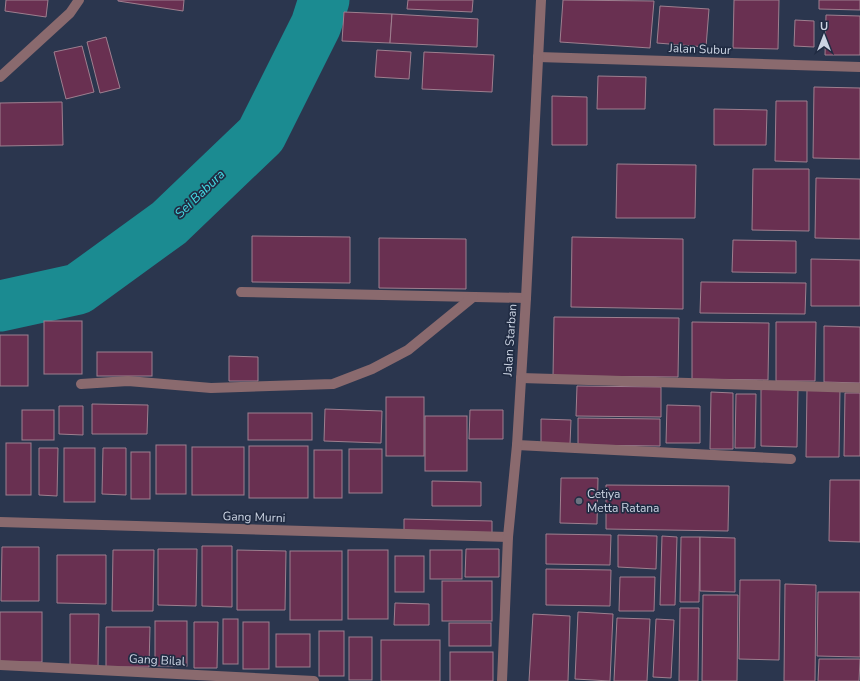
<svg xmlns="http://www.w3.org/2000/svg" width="860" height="681" viewBox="0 0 860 681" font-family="'Nunito Sans',sans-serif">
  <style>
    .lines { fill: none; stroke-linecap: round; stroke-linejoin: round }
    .river { stroke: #1b8b91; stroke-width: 51 }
    .building { fill: #693051; stroke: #9e7f8f }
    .minor { stroke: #8a6a6e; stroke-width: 10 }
    .worship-dot { fill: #6b7280; stroke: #212c43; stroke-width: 1.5 }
    .labels { text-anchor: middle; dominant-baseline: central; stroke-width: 3.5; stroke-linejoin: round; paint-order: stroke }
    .street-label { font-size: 12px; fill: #ccd4e3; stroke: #212c43 }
    .poi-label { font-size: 12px; fill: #ccd4e3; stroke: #212c43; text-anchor: start }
    .water-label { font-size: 13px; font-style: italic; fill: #44dae3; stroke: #212c43 }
  </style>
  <rect width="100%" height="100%" fill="#2b364e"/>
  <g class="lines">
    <polyline class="river" points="0,306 78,289 169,223 261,135 316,25 324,0"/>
  </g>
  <g class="building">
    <polygon points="6,0 48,0 46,17 5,11"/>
    <polygon points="118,0 184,0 183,11 118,1"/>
    <polygon points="408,0 473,0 472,12 407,9"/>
    <polygon points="563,0 654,1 650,48 560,42"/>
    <polygon points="734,0 779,0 778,49 733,48"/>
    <polygon points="819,0 860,0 860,10 819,9"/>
    <polygon points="660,6 709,9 706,47 657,43"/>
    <polygon points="344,12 392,14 390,43 342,41"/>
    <polygon points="392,14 478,19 477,47 390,43"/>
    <polygon points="826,15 860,16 860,55 825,55"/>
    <polygon points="795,20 814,21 814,47 794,46"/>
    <polygon points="106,37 120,88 100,93 87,42"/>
    <polygon points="82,46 94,92 66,99 54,52"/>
    <polygon points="377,50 411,52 409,79 375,77"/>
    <polygon points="424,52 494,55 492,92 422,89"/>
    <polygon points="598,76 646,77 645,109 597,109"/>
    <polygon points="814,87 860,88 860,159 813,158"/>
    <polygon points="552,96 587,97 587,145 552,145"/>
    <polygon points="776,101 807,101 807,162 775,161"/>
    <polygon points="62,102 63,145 0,146 0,103"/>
    <polygon points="714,109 767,110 766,145 714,145"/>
    <polygon points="617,164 696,165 695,218 616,218"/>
    <polygon points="753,169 809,169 809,231 752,230"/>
    <polygon points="816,178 860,179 860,239 815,238"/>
    <polygon points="252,236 350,237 350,283 252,282"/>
    <polygon points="572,237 683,239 683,309 571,307"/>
    <polygon points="379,238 466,239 466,289 379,288"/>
    <polygon points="733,240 796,241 796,273 732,272"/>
    <polygon points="811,259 860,260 860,306 811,306"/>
    <polygon points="701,282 806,283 805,314 700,313"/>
    <polygon points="554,317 679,318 678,377 553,376"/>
    <rect x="44" y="321" width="38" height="53"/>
    <polygon points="692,322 769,323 768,380 692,379"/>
    <polygon points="776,322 816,322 815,381 776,381"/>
    <polygon points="824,326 860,327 860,383 824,382"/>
    <rect x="0" y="335" width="28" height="51"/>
    <rect x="97" y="352" width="55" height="24"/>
    <polygon points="229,356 258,357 258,381 229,381"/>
    <polygon points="577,386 661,387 661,417 576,416"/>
    <polygon points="761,388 798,389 797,447 761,446"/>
    <polygon points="807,388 840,389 839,457 806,457"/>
    <polygon points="711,392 733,393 733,449 710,449"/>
    <polygon points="845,393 860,393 860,456 844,456"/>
    <polygon points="736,394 756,394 755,448 735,448"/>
    <rect x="386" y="397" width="38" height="59"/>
    <polygon points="92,404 148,405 147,434 92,434"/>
    <polygon points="667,405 700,406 700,443 666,443"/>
    <polygon points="59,406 83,406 83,435 59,434"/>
    <polygon points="325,409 382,411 381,443 324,441"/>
    <rect x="22" y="410" width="32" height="30"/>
    <polygon points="470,410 503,410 503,439 469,439"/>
    <rect x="248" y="413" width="64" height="27"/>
    <rect x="425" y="416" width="42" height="55"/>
    <polygon points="578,418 660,419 660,446 578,445"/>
    <polygon points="541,419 571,420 570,444 541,443"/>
    <rect x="6" y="443" width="25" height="52"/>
    <rect x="156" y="445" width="30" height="49"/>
    <rect x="249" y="446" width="59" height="52"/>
    <rect x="192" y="447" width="52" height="48"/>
    <polygon points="39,448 58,448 57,496 39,495"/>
    <rect x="64" y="448" width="31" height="54"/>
    <polygon points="103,448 126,448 126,495 102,494"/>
    <rect x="349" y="449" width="33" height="44"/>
    <rect x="314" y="450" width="28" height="48"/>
    <rect x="131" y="452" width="19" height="47"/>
    <polygon points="561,478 598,478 597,524 560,523"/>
    <polygon points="830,480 860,480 860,542 829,541"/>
    <polygon points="432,481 481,482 481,506 432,506"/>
    <polygon points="606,485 729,486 728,531 606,529"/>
    <polygon points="404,519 492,521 492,535 404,533"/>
    <polygon points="546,534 611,535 610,565 546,564"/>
    <polygon points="618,535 657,536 656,569 618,567"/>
    <polygon points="662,536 677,537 675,605 660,605"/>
    <polygon points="681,537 700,537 699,602 680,602"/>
    <polygon points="700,537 735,538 735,592 700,591"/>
    <polygon points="202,546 232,546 232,607 202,606"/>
    <polygon points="2,547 39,547 39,601 1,601"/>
    <polygon points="158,549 197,549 196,606 158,605"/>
    <polygon points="466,549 499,549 499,577 465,577"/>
    <polygon points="113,550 154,550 153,611 112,611"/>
    <polygon points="237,550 286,551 285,610 237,610"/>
    <rect x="348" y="550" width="40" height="69"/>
    <rect x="430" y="550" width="32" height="29"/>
    <rect x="290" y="551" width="52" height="69"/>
    <polygon points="57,555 106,555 106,604 57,603"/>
    <rect x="395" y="556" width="29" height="36"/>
    <polygon points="546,569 611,570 610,606 546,605"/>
    <polygon points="620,577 655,577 654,611 619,611"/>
    <polygon points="740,580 780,580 779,660 739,659"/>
    <rect x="442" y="581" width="50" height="40"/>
    <polygon points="785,584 816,585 815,681 784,681"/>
    <polygon points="818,592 860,592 860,657 817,656"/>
    <polygon points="703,595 738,595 737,681 702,681"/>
    <polygon points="395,603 429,604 429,625 394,625"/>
    <polygon points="680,608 699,608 698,681 679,681"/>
    <rect x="0" y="612" width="42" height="50"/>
    <polygon points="578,612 613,614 610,681 575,679"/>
    <polygon points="70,614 99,614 98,667 70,667"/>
    <polygon points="533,614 570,616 568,681 529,681"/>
    <polygon points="617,618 650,619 647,681 614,681"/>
    <rect x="223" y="619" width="15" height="45"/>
    <polygon points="656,619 674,620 671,678 653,677"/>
    <rect x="155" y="621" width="32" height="45"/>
    <polygon points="194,622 218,622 217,668 194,668"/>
    <rect x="243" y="622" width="26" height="47"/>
    <rect x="449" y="623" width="42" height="23"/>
    <polygon points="106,627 150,627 149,667 106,667"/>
    <rect x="319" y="631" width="25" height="45"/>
    <rect x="276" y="634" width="34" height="33"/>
    <rect x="349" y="637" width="23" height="43"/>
    <rect x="381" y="640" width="59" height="41"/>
    <rect x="450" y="652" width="43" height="29"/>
    <polygon points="819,659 860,659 859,681 818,681"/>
  </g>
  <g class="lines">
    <g class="minor">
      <polyline points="538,57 860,67"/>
      <polyline points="0,77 70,13 79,0"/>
      <polyline points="241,292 526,298"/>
      <polyline points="521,378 860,388"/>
      <polyline points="81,384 128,381 211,388 333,384 372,369 408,350 473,297"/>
      <polyline points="517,445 791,459"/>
      <polyline points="0,522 508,537"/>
      <polyline points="0,665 314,681"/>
      <polyline points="502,681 508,537 517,445 526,298 541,0"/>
    </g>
  </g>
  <circle class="worship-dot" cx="579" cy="501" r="4"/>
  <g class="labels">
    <g class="street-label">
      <text transform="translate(700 49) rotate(2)">Jalan Subur</text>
      <text transform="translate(510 340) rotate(-86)">Jalan Starban</text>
      <text transform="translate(254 517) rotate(2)">Gang Murni</text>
      <text transform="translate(157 660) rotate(3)">Gang Bilal</text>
    </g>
    <g class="poi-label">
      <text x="587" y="494">Cetiya<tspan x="587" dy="14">Metta Ratana</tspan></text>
    </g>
    <g class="water-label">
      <text transform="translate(200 194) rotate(-44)">Sei Babura</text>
    </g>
  </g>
  <g transform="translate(824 36)" stroke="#212c43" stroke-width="3" paint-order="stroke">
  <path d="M0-3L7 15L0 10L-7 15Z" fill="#ccd4e3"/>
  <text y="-6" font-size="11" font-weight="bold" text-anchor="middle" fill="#ccd4e3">U</text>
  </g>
</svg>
